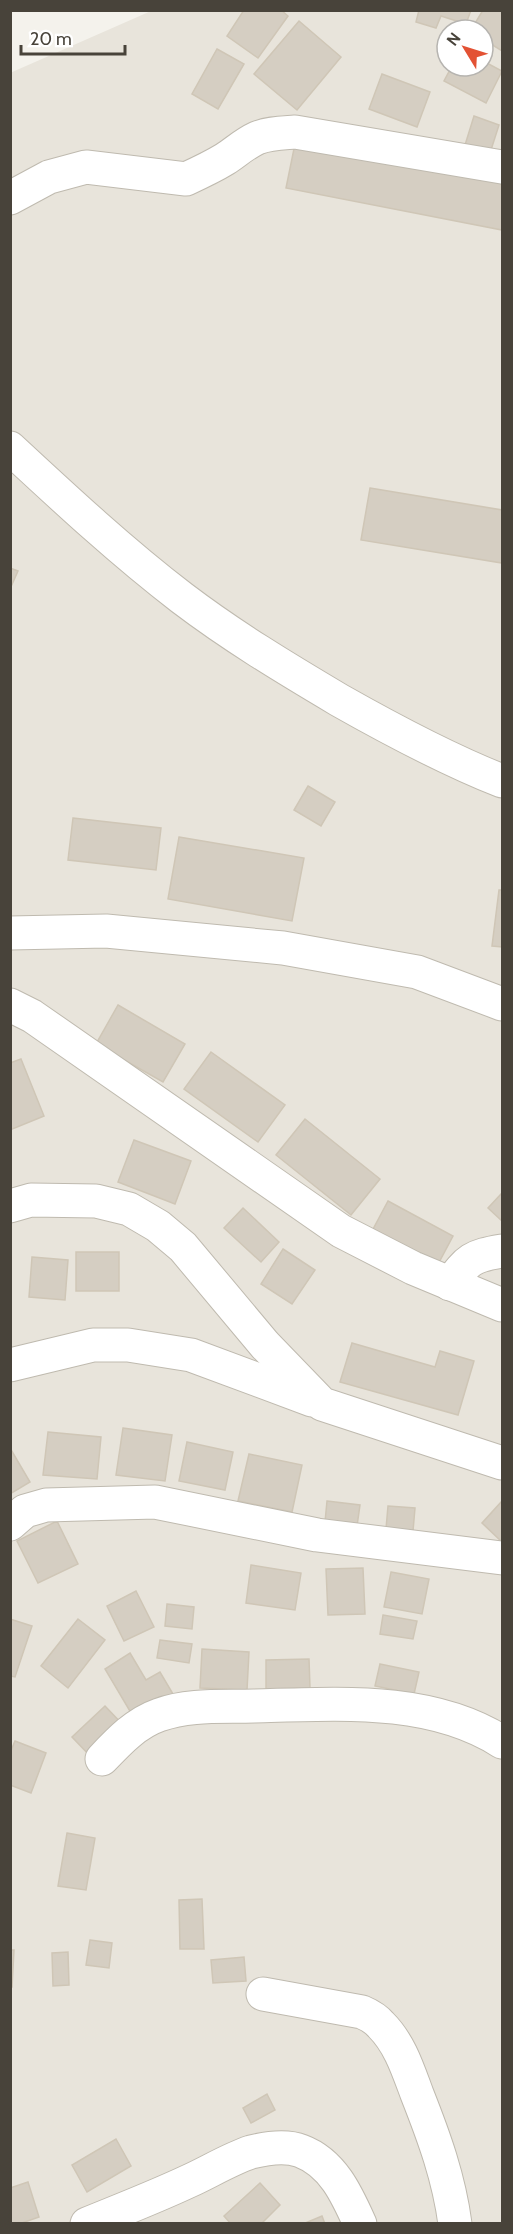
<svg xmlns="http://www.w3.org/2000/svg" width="513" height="2234" viewBox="0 0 513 2234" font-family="Cabin,sans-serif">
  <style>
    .residential { fill: #e8e4db; fill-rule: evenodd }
    .building { fill: #d5cec2; stroke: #cfc6b6; stroke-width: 1.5 }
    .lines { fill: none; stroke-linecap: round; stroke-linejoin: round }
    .minor-casing { stroke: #bfbaaf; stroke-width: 35 }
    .minor { stroke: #fff; stroke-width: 33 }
  </style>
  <rect width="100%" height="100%" fill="#f4f2ec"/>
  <path class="residential" d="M151 11H502V2223H11L10 73ZM447 30H483V66H447Z"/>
  <g class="building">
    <polygon points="244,10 281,10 288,16 258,58 227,36"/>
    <polygon points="419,10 471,10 466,24 441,16 436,28 416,22"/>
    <polygon points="483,10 502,10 502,51 483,39 483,30 471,30"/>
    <polygon points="299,21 341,57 297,110 254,74"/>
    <polygon points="217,49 244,64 218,109 192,94"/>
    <polygon points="483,61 502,71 486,103 444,81 452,66 483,66"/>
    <polygon points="382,74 430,92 417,127 369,109"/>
    <polygon points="474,116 499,125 490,153 465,145"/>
    <polygon points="296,139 502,179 502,230 286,188"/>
    <polygon points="370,488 502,510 502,563 361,540"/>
    <polygon points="10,568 18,571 10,589"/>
    <polygon points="308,786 335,802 321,826 294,810"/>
    <polygon points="73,818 161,828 156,870 68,860"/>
    <polygon points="179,837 304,858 292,921 168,899"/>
    <polygon points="499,890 502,890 502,947 492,946"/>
    <polygon points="118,1005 185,1044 163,1082 96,1044"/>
    <polygon points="211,1052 285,1105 258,1142 184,1089"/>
    <polygon points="21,1059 44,1116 10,1130 10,1063"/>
    <polygon points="305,1119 380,1179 351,1215 276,1155"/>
    <polygon points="134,1140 191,1161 175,1204 118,1182"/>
    <polygon points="502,1193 502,1221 488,1208"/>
    <polygon points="388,1201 453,1236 436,1268 371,1233"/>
    <polygon points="243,1208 279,1242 261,1262 224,1228"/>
    <polygon points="283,1249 315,1270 292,1304 261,1284"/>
    <rect x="76" y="1252" width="43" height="39"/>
    <polygon points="32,1257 68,1260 65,1300 29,1297"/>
    <polygon points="352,1343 435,1367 440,1351 474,1361 458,1415 340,1382"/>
    <polygon points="123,1428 172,1435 165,1481 116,1475"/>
    <polygon points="48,1432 101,1437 97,1479 43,1475"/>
    <polygon points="187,1442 233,1452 225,1490 179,1481"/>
    <polygon points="10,1448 30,1482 10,1494"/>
    <polygon points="249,1454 302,1465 292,1512 238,1501"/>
    <polygon points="327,1501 360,1505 357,1526 325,1522"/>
    <polygon points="502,1501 502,1542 482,1523"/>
    <polygon points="388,1506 415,1508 413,1531 386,1529"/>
    <polygon points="57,1521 78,1564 38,1583 17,1541"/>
    <polygon points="251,1565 301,1573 295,1610 246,1603"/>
    <polygon points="363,1568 365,1614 328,1615 326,1569"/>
    <polygon points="391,1572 429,1579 422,1614 384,1607"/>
    <polygon points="136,1591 154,1627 124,1641 107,1606"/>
    <polygon points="167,1604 194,1607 192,1629 165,1626"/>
    <polygon points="383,1615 417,1621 413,1639 380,1634"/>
    <polygon points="10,1619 32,1626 15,1677 10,1676"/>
    <polygon points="78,1619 105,1640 68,1688 41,1666"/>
    <polygon points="160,1640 192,1644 189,1663 157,1658"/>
    <polygon points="202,1649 249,1652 247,1690 200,1688"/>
    <polygon points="130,1653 146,1680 160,1672 173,1694 134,1718 105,1669"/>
    <polygon points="309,1659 310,1688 266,1689 266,1660"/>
    <polygon points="380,1664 419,1672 414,1694 375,1686"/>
    <polygon points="105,1706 125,1727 92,1758 72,1737"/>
    <polygon points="15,1741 46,1753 31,1793 10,1785 10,1753"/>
    <polygon points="67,1833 95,1838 86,1890 58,1886"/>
    <polygon points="202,1899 204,1949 180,1949 179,1900"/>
    <polygon points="90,1940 112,1943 109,1968 86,1965"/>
    <polygon points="10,1950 14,1950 12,1987 10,1987"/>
    <polygon points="68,1952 69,1985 53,1986 52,1953"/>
    <polygon points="244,1957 246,1981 213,1983 211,1960"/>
    <polygon points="267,2094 275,2110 251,2123 243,2108"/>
    <polygon points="116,2139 131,2166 87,2192 72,2165"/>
    <polygon points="28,2182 39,2217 19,2224 10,2224 10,2188"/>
    <polygon points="260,2183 280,2205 261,2224 231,2224 224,2216"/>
    <polygon points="322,2216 325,2224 303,2224"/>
  </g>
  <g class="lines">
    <g class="minor-casing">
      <g id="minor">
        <path d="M10 198 49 177 86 167 186 179C199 173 212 167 225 159 236 152 244 144 257 138 269 133 282 133 295 132L502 167"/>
        <path d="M10 448C66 500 122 552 182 598 232 636 285 668 339 700 392 730 446 759 502 781"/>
        <polyline points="10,933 106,931 283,948 417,972 502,1004"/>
        <polyline points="10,1005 32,1016 341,1231 413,1268 502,1305"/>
        <polyline points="10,1206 31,1200 96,1201 129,1209 158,1226 183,1247 265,1345 322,1404 502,1463"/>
        <path d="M450 1284C468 1259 472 1256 502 1251"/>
        <polyline points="10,1365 93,1345 128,1345 191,1355 312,1400"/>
        <polyline points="10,1524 25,1511 46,1505 155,1502 317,1535 502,1558"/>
        <path d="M102 1759C119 1741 136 1723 159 1715 189 1704 223 1707 254 1706 336 1704 430 1696 502 1742"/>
        <path d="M263 1994 362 2012C369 2015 376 2019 381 2025 400 2044 408 2070 417 2094 434 2137 449 2178 455 2224"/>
        <path d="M87 2224C121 2210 155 2197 189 2181 209 2172 230 2159 251 2152 267 2148 286 2145 301 2151 333 2163 347 2195 360 2224"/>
      </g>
    </g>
    <use href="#minor" class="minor"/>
  </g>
  <rect width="513" height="2234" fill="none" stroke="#48433a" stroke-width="24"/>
  <g transform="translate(465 48) rotate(308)"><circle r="28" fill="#ffffff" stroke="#b6b4b0" stroke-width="1.5"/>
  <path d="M0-4.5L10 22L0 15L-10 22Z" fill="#e35234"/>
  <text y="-9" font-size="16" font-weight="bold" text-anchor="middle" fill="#48433a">N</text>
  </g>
  <path d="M21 45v9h104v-9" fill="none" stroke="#48433a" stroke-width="3"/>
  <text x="30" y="45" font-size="18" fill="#48433a" stroke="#ffffff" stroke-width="4.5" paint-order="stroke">20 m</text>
</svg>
